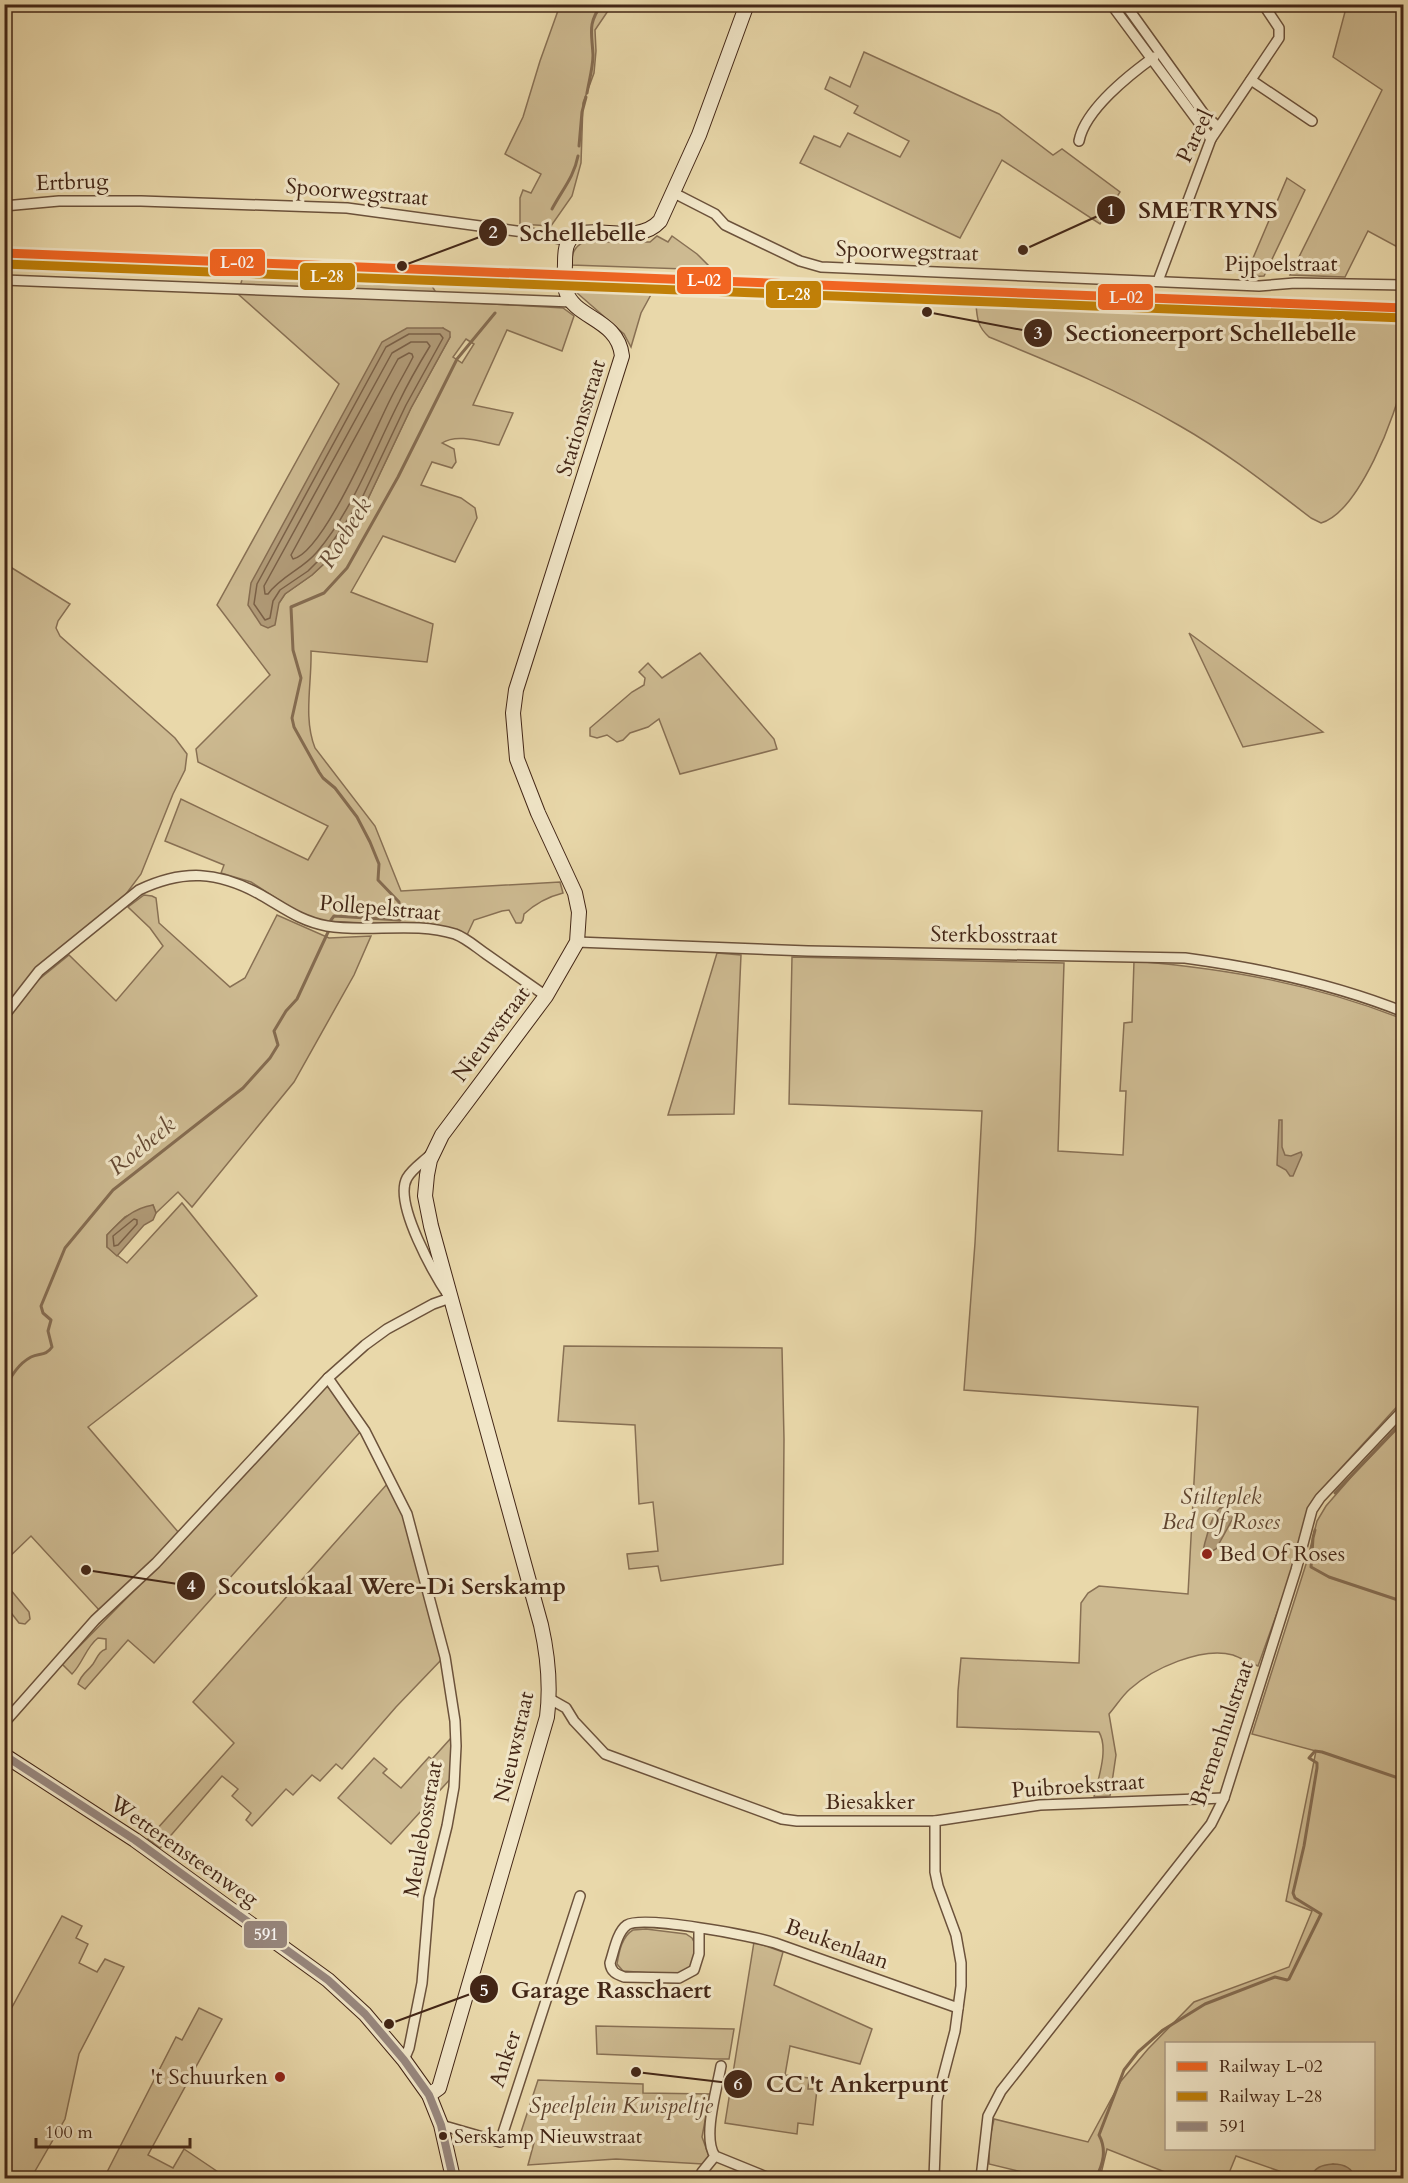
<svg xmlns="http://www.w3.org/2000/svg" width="1408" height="2183" viewBox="0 0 1408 2183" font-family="Cardo,serif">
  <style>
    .green { fill: #cdba91; stroke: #887054; stroke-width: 1.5; fill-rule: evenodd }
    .water { fill: #b19b78; stroke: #856c51; stroke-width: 1.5 }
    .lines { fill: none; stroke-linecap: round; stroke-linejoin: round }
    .shore { stroke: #7a6047; stroke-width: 1.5 }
    .stream { stroke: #856c51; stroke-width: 3 }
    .street-casing { stroke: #6c523b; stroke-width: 12 }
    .secondary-casing { stroke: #432616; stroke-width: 16 }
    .street { stroke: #f1e6c8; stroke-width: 9 }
    .secondary { stroke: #f1e6c8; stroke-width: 14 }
    .rail-casing { stroke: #432616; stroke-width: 5 }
    .rail { stroke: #f1e6c8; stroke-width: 3; stroke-dasharray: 9; stroke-linecap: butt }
    .bus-1-casing { stroke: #f1e6c8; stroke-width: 12 }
    .bus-1 { stroke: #98887f; stroke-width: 8 }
    .rail-1-casing { stroke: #f1e6c8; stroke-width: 14 }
    .rail-2-casing { stroke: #f1e6c8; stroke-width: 14 }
    .rail-1 { stroke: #f26522; stroke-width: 9 }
    .rail-2 { stroke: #c18007; stroke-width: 9 }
    .poi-dot { fill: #8f2418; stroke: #f1e6c8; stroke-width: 2 }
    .bus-dot { fill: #432616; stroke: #f1e6c8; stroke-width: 2 }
    .labels { text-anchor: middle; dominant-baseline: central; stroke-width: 6; stroke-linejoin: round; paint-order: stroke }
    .bus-label { font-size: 20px; fill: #432616; stroke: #f1e6c8; text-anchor: start }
    .street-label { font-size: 22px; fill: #432616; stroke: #f1e6c8 }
    .park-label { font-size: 22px; font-style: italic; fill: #5f442f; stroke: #f1e6c8 }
    .poi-label { font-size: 22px; fill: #432616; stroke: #f1e6c8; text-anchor: start }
    .water-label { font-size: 24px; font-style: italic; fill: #644933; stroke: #f1e6c8 }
    .leader { fill: none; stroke: #432616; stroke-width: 2 }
    .callout-dot { fill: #432616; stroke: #f1e6c8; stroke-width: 2 }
    .mark-label { font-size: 18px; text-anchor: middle; font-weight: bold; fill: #fff }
    .callout-label { font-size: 24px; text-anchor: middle; font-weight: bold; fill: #432616; stroke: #f1e6c8; stroke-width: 6; stroke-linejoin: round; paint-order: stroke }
    .line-badge { stroke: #f1e6c8; stroke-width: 2 }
    .badge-label { font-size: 16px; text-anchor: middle; font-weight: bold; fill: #fff }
  </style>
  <rect width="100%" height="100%" fill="#e9d8aa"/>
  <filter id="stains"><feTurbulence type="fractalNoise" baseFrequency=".00333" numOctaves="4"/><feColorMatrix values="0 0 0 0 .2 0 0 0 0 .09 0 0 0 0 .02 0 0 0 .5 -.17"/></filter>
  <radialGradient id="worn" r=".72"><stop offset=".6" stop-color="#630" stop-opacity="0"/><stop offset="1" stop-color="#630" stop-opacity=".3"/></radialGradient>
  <g class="green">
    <polygon points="560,5 612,5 595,30 596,51 594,73 583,103 581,163 572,196 551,226 520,224 520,198 523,190 531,193 541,174 505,154 523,117 540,61"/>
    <polygon points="1340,5 1403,5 1403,250 1368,231 1345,277 1290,275 1382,90 1333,57 1345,12"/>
    <polygon points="864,52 999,114 1053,155 1062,149 1120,192 1100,224 1002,160 960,238 800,163 814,136 840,147 848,133 900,157 909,141 854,113 858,106 825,89 830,77 850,87"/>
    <polygon points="1287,178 1305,190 1264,276 1245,277"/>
    <path d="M657 236 668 242 672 236 697 254 713 270 571 265C572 255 573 247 584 242H650Z"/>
    <path d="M243 276 384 285 432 286 441 301 563 308 574 316 562 351 507 330 473 405 513 413 499 445C482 442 457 433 442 443L454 449 456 462 452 468 432 462 421 485 461 498 475 508 477 518 455 562 383 536 351 592 433 624 427 662 311 651C312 683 303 718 315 748L375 826 401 891 560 882 563 893C547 897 536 903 524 914L523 920 521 923H516L509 910 502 911 474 920 467 935 405 925 324 921 302 915 251 882 221 873 224 865 165 841 181 799 308 860 328 826 198 762 196 749 270 675 217 605 339 384 238 294ZM443 328 450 337 411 408 366 503 327 561 312 575 285 594 279 603ZM466 339 474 344 462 363 453 357Z"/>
    <polygon points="583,285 653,291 641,313 631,347 624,334 576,292 576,286"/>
    <path d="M976 304 1403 317C1404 337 1407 359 1403 378 1397 414 1359 512 1321 523L1311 518C1269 486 1226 452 1180 426 1119 390 1055 364 989 337 978 327 977 319 976 304Z"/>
    <polygon points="4,563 70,604 58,621 56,628 60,636 175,738 187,754 185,770 173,794 141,874 126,894 33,972 4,1009"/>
    <polygon points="1189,633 1323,732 1243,747"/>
    <polygon points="700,653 774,739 777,749 680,774 659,719 648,727 630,733 623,740 617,742 607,735 597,738 590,736 590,728 632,692 644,685 645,678 639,672 648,663 662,678"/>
    <polygon points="144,895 152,896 156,898 159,923 230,987 245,978 277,915 329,938 371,936 354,975 294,1082 192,1207 178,1192 156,1213 153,1205 125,1217 107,1235 107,1247 127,1263 182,1203 257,1296 88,1427 179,1533 150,1565 100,1611 31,1536 5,1561 4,1185 10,1176 4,1172 5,1023 37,981 69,955 116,1001 163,946 150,928 128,907"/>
    <polygon points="717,953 741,955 734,1114 668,1115"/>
    <path d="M792 957 1064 963 1058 1151 1123 1155 1126 1091H1120L1124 1023 1132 1022 1134 961C1230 969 1313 984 1403 1019V1400L1321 1490 1313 1502 1286 1588 1258 1666C1250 1663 1241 1658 1233 1655 1202 1646 1152 1669 1130 1689 1122 1696 1116 1706 1109 1714L1116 1755 1110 1796 1094 1797C1098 1779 1109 1749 1099 1732L957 1727 958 1691 961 1658 1079 1663 1081 1603 1088 1593 1099 1586 1188 1594 1198 1407 964 1390 975 1243 982 1111 789 1104Z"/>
    <polygon points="564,1346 782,1348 784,1439 783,1564 661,1581 658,1566 629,1569 627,1554 658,1551 653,1502 639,1504 635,1425 558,1421"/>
    <path d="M326 1385 337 1396 361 1431 154 1663 128 1640 85 1689 78 1684C82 1673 87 1672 93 1664 98 1657 98 1652 106 1649V1639L98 1638C86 1647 83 1663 72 1674L62 1664 169 1555Z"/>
    <path d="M1403 1423V2178H1355L1354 2173 1333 2164 1312 2175 1311 2178H1299L1236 2156 1227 2178H1180L1107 2149 1100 2178H1047L989 2164V2142L994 2119 1088 2142 1121 2081 1148 2049 1194 2002 1289 1967 1312 1911 1286 1901 1316 1751 1252 1734 1307 1561 1317 1521 1326 1506 1352 1476ZM1166 2044H1374V2148H1166Z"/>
    <polygon points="388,1483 405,1520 442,1659 396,1707 342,1769 336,1764 320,1781 312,1775 293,1795 286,1789 252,1826 246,1820 251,1813 232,1796 238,1789 222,1776 160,1848 148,1839 234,1743 193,1702"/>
    <polygon points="5,1583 29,1612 30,1619 25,1624 19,1623 5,1605"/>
    <polygon points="452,1737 453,1776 391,1844 338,1798 374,1758 387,1769 383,1773 401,1788 429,1757 432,1759"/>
    <polygon points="62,1916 82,1926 76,1938 88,1944 79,1963 97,1972 105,1959 124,1967 79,2054 65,2119 31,2178 10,2178 4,2174 5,2020"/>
    <path d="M646 1929 686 1934 692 1938 695 1944 693 1962 688 1970 678 1975 623 1971 617 1964C619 1952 622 1936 633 1930Z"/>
    <polygon points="754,1942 783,1952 774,1985 872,2029 860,2064 790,2046 785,2075 809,2078 808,2089 817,2089 813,2125 798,2123 797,2134 725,2123"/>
    <polygon points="199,2008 222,2019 148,2155 173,2168 184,2149 227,2178 104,2178 176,2037 182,2040"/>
    <polygon points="596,2026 734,2029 729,2059 716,2059 597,2054"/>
    <polygon points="538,2080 643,2084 643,2093 710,2094 702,2137 709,2156 703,2164 616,2159 528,2165 535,2139 520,2135"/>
  </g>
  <g class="water">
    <polygon points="407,328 443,328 450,332 450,337 411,408 366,503 327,561 312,575 285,594 279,603 275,625 268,628 261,625 248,605 251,583 382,342"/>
    <polygon points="1279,1120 1282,1120 1282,1147 1285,1155 1291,1156 1301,1152 1302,1155 1293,1176 1290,1176 1286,1170 1277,1165"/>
    <path d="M153 1205 156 1213 153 1220 144 1225 117 1256 107 1247V1235C120 1221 133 1208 153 1205Z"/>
    <path d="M1220 1508H1226L1233 1515 1232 1520 1216 1549 1210 1552 1207 1558 1202 1556C1204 1545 1211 1515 1220 1508Z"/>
    <path d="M1333 2164C1343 2164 1352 2167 1355 2178H1311C1314 2167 1322 2165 1333 2164Z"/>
  </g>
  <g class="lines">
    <g class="shore">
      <polygon points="409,334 440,334 443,338 406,405 361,500 322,557 308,571 280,590 273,601 270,618 265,620 254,604 257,584 386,347"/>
      <path d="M411 342H427L430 346C419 364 408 383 399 402 373 453 354 508 317 552 303 569 281 576 268 594H265L264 586 392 353Z"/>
      <path d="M409 353 412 354 413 357C406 371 398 384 391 398 375 429 324 552 293 559L291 555 398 359Z"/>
      <polygon points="134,1219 137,1220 137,1224 118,1245 114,1246 113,1236"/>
    </g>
    <g class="stream">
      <path d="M587 93C589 81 593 67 593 55 592 33 587 24 602 4"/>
      <polyline points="579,146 582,112 586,97"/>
      <path d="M552 209C562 190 574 177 578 156"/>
      <polyline points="331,920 334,916 400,920 399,902 378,880 379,864 370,842 357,817 335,788 323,778 319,772 294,727 292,718 301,678 293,650 291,607 324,593 347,568 398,477 457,359 495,313"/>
      <path d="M4 1392C9 1379 18 1364 31 1357 40 1353 46 1356 52 1347L48 1331 51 1320 43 1313 41 1306 65 1248 113 1190 243 1088 270 1058 278 1045 274 1031 286 1011 297 999 329 930"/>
      <polyline points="1335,1493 1404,1420"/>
      <polyline points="1315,1530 1313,1538 1311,1567 1329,1577 1404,1602"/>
      <path d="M1096 2178C1103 2164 1107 2150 1099 2135L1124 2070 1138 2052 1163 2030 1205 2004 1275 1977 1287 1980 1289 1979 1321 1914 1295 1898 1293 1893 1304 1846 1317 1768V1763L1309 1758 1315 1751 1322 1752 1404 1780"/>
    </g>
    <g class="street-casing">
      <g id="street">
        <polyline points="1111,4 1211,139"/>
        <polyline points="1125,4 1204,114 1218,127"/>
        <polyline points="1251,80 1312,121"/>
        <path d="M1079 141C1085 110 1129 75 1154 57"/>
        <polyline points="674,193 715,214 725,225 800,261 821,267 1259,286 1295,283 1404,285"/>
        <polyline points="4,206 59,201 141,201 347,208 531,233 569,241"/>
        <polyline points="4,280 572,302"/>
        <polyline points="1158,281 1211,139 1279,38 1279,28 1263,4"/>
        <path d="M577 942 808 951 1185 958C1259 968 1334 984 1404 1012"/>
        <path d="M4 1016 39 971 139 890C183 869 218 871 261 895 284 908 300 921 327 926 368 933 414 921 455 934 466 938 476 947 486 954 506 968 526 982 546 996"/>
        <polyline points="328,1378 365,1431 407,1514 445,1657 455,1721 456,1746 454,1787 447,1826 429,1898 422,1983 409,2048 404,2060"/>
        <polyline points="550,1699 566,1708 574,1721 605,1754 782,1819 797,1821 935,1821 1040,1805 1224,1798"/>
        <path d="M4 1723 95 1620 156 1563 328 1378 365 1345 387 1329 433 1304 450 1298C435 1276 393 1203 407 1178 412 1169 423 1162 430 1155"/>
        <path d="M699 1929V1954L694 1970 679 1978 624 1977C616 1974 611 1972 610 1963 614 1951 617 1932 627 1925 643 1915 753 1936 775 1943L958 2008"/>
        <path d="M721 2066C717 2089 702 2138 715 2156L769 2178"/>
        <polyline points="441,2125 500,2142 580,1896"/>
        <polyline points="700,2178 702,2172 715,2156"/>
        <polyline points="934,2178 937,2100 955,2031 961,1986 961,1963 956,1935 938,1886 935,1872 935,1821"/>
        <polyline points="981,2178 988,2116 1001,2091 1211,1824 1224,1798 1296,1570 1312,1510 1320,1498 1404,1409"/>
      </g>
    </g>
    <g class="secondary-casing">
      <g id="secondary">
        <polyline points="4,1755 135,1840 328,1980 365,2014 404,2060 429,2095 441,2125 453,2178"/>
        <path d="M429 2095 439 2088 547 1717C551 1685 548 1656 541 1625L431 1226 425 1196 427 1175 430 1160 442 1135 546 996 577 942 579 912 575 893 538 813 517 759 513 713 516 690 622 356C618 318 574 319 566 291 563 283 565 272 565 263 565 252 565 241 576 234 603 227 639 244 660 221L699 135 747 4"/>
      </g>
    </g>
    <use href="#street" class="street"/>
    <use href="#secondary" class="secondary"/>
    <g class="rail-casing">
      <polyline id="rail" points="4,260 244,271 409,282 548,275"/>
    </g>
    <use href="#rail" class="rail"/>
    <g class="bus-1-casing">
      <polyline id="bus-1" points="4,1755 135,1840 328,1980 365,2014 404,2060 429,2095 441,2125 453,2178"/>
    </g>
    <use href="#bus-1" class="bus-1"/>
    <g class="rail-1-casing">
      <polyline id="rail-1" points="4,253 1404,308"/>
    </g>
    <g class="rail-2-casing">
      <polyline id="rail-2" points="4,264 1404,318"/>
    </g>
    <use href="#rail-1" class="rail-1"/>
    <use href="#rail-2" class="rail-2"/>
  </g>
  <g class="poi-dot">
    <circle cx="1207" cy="1554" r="6"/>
    <circle cx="280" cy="2077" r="6"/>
  </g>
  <circle class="bus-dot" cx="443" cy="2136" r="5"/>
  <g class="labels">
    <g class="bus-label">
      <text x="454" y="2136">Serskamp Nieuwstraat</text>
    </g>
    <g class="street-label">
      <text transform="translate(1195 136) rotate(-64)">Pareel</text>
      <text transform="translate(72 182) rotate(-2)">Ertbrug</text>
      <text transform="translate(357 192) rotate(5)">Spoorwegstraat</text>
      <text transform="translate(907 251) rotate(2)">Spoorwegstraat</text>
      <text x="1281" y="264">Pijpoelstraat</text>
      <text transform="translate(581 418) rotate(-73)">Stationsstraat</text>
      <text transform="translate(380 908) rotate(5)">Pollepelstraat</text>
      <text transform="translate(994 935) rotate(1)">Sterkbosstraat</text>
      <text transform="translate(491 1034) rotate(-53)">Nieuwstraat</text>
      <text transform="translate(1222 1733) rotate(-71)">Bremenhulstraat</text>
      <text transform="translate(514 1747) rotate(-77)">Nieuwstraat</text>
      <text transform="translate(1078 1786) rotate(-4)">Puibroekstraat</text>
      <text x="870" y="1802">Biesakker</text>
      <text transform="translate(423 1829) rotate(-80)">Meulebosstraat</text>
      <text transform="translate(184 1851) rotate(35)">Wetterensteenweg</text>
      <text transform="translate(837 1944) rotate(20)">Beukenlaan</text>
      <text transform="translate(505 2059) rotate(-72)">Anker</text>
    </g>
    <g class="park-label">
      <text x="1221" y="1497">Stilteplek<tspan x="1221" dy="25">Bed Of Roses</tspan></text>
      <text x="621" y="2106">Speelplein Kwispeltje</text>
    </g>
    <g class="poi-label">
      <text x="1219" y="1554">Bed Of Roses</text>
      <text x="268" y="2077" text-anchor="end">'t Schuurken</text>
    </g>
    <g class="water-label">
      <text transform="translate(345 533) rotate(-58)">Roebeek</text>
      <text transform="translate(142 1146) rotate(-39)">Roebeek</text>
    </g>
  </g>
  <path class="leader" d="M1023 250L1111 210M402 266L493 232M927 312L1038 333M86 1570L191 1586M389 2024L484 1989M636 2072L738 2084"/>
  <g class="callout-dot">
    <circle cx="1023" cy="250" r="6"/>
    <circle cx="402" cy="266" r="6"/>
    <circle cx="927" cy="312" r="6"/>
    <circle cx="86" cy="1570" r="6"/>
    <circle cx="389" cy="2024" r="6"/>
    <circle cx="636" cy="2072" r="6"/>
    <circle cx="1111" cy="210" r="15"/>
    <circle cx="493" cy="232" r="15"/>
    <circle cx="1038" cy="333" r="15"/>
    <circle cx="191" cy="1586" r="15"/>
    <circle cx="484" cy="1989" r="15"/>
    <circle cx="738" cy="2084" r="15"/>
  </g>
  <g class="mark-label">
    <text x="1111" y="216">1</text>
    <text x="493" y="238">2</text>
    <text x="1038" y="339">3</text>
    <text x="191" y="1592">4</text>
    <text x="484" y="1996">5</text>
    <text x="738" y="2090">6</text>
  </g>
  <g class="callout-label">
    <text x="1208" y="218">SMETRYNS</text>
    <text x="583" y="241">Schellebelle</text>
    <text x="1211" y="341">Sectioneerport Schellebelle</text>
    <text x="392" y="1594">Scoutslokaal Were-Di Serskamp</text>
    <text x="611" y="1998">Garage Rasschaert</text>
    <text x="857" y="2092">CC 't Ankerpunt</text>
  </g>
  <g class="line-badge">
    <rect x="209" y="248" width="57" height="29" rx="6" fill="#f26522"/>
    <rect x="299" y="262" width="57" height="29" rx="6" fill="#c18007"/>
    <rect x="676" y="266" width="56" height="29" rx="6" fill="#f26522"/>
    <rect x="765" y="280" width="57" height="29" rx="6" fill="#c18007"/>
    <rect x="1097" y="283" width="57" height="28" rx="6" fill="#f26522"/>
    <rect x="243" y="1920" width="45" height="29" rx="6" fill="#98887f"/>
  </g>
  <g class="badge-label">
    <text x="237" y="268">L-02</text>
    <text x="327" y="282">L-28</text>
    <text x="704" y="286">L-02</text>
    <text x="794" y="300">L-28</text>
    <text x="1126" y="303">L-02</text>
    <text x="266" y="1940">591</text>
  </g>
  <rect width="1408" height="2183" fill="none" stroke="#e9d8aa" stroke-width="24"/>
  <rect x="6" y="6" width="1396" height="2171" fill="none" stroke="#432616" stroke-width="3"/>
  <rect x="12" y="12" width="1384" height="2159" fill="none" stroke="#432616" stroke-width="1.5"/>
  <rect x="1165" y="2042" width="210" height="108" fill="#f1e6c8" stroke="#ab9981" stroke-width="1.5"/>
  <rect x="1177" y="2062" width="30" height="9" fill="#f26522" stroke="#ab9981" stroke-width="1.5"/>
  <text x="1219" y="2072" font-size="18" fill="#432616">Railway L-02</text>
  <rect x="1177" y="2092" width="30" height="9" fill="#c18007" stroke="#ab9981" stroke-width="1.5"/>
  <text x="1219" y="2102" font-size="18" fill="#432616">Railway L-28</text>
  <rect x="1177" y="2122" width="30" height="9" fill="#98887f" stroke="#ab9981" stroke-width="1.5"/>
  <text x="1219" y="2132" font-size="18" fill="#432616">591</text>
  <path d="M36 2138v9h154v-9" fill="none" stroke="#432616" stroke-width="3"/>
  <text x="45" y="2138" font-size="18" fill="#432616" stroke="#f1e6c8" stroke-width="4.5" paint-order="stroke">100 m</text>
  <rect width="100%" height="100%" filter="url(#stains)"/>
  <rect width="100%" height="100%" fill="url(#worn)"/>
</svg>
